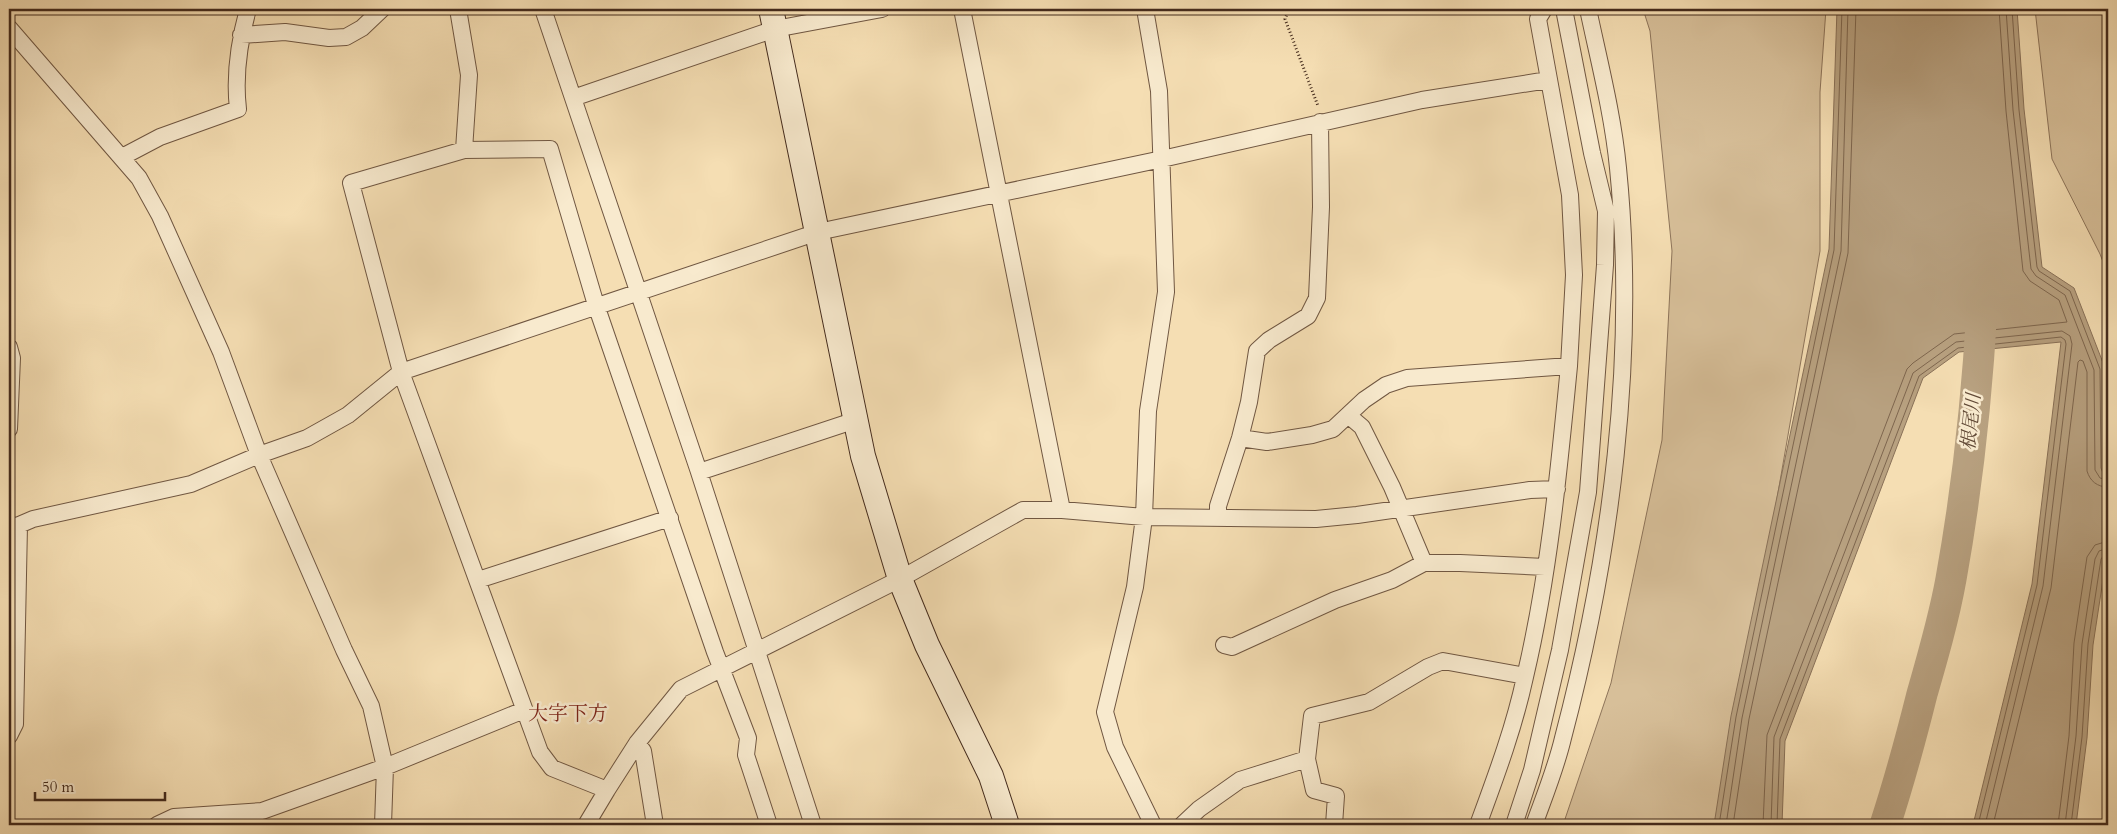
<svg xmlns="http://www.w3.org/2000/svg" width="2117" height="834" viewBox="0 0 2117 834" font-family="Cardo,'Noto Serif JP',serif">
<rect width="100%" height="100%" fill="#f5deb3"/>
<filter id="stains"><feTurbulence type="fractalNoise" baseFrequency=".004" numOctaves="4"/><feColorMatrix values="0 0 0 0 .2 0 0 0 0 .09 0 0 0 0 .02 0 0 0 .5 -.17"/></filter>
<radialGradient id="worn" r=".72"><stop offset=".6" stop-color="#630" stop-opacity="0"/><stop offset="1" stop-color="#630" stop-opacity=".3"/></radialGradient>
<path fill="#d7bf99" stroke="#8d745a" d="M1643,9H1826L1820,92V251L1742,700L1727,825H1563L1611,683L1662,440L1672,251L1650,31Z
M2035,9H2108V275L2100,254L2052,159Z"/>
<path fill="#b8a180" stroke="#897158" d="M1837,9H2017L2024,109L2042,267L2074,288L2105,368L2108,547L2093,645L2087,738L2076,825H1973L2032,584L2061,342L1959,352L1923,378L1785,741L1782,825H1714L1731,716L1829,249Z"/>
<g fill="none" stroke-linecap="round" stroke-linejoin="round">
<path stroke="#7e664e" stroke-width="1" d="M2006,9L2013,110L2031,269L2036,276L2065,295L2094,370L2095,470L2100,478L2108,480
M2012,9L2019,110L2037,267L2039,271L2070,291L2100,369L2101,468L2103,473L2108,474
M1719,825L1736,717L1834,250L1842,9
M1726,825L1742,718L1841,251L1848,9
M1733,825L1749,719L1848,253L1856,9
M1763,825L1767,735L1907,369L1913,363L1954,334L2067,322L2059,300L2030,281L2023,271L2006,111L1999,9
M1771,825L1774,737L1913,373L1956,342L2062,331L2070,336L2072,344L2043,586L1985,825
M1777,825L1780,739L1919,376L1958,348L2061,337L2065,340L2066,344L2037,585L1978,825
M1993,825L2051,588L2078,362L2080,360L2083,361L2087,372V471C2090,481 2097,487 2108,487
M2058,825L2069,736L2074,643L2087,557L2095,545L2108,541
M2065,825L2076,736L2082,644L2095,559L2099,551L2108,548
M2071,825L2082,737L2088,644L2101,559L2104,555L2108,554"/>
<path stroke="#b8a180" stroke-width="31" d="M1885,825C1899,782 1911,738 1922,694C1933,656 1944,618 1951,579C1967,490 1977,398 1982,307"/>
<g stroke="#705742" stroke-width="18">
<path id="street" d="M458,9L469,75L464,150
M543,9L573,98
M962,9L1062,510
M1145,9L1159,91L1166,292L1148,411L1144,517L1135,587L1105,712L1115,747L1153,825
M1544,9L1538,19L1570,195L1574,275L1569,366
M9,28L139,178L160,216L221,352L259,455L344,650L371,706L385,767L383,825
M241,35L285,32L329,38L346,37L362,28L382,9
M122,157L160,137L238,109C234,75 239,42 248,9
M9,347L12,358L9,429
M1349,416L1362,427L1392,487L1424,563
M856,420L699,472L573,98L775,29L882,9
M1240,438L1267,442L1312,435L1333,429L1364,400L1386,385L1407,378L1569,366C1559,470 1549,575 1525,677C1514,728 1496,776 1478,825
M699,472L813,825
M1218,518V506L1240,438L1249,402L1257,351L1269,340L1308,316L1317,298L1321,207L1320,122
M9,527L19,525L33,519L191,484L259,455L307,438L348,415L401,372L818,232L1162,159L1422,100L1548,80
M478,580L670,518
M1224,645L1232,647L1335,600L1392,580L1424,563H1460L1545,567
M9,736L15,724L19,525
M637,743L643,751L655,825
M1307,759L1314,790L1336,796L1334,825
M607,790L552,768L540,752L401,372L351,183L464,150L550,149L596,305L715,652L748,738L746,755L769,825
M157,825L174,817L262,811L385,767L524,710
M586,825L607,790L637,743L681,689L900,579L1023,510H1062L1144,517L1316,519L1357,515L1530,490L1557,489
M1182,825L1199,809L1240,780L1307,759L1312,716L1369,702L1428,667L1443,661L1525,676
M1514,825L1532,770L1560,650L1588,492L1605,265L1606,211L1592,153L1564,9
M1534,825C1544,797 1556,768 1563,738C1611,556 1637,357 1618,168C1613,115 1599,61 1588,9"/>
</g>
<g stroke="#432a1c" stroke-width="26">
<path id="secondary" d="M771,9L863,456L900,579L927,645L991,776L1007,825"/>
</g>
<path stroke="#432a1c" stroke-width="3" stroke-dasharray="1 2.5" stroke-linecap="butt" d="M1289,9L1285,19L1318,106"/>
<use href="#street" stroke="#f8eace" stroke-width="16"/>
<use href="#secondary" stroke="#f8eace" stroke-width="24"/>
</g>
<g text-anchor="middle" stroke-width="5" stroke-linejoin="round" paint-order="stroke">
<g font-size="19" font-style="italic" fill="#604835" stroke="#f8eace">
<text transform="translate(1970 422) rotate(-84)" y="7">根尾川</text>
</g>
<g font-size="20" fill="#7a1f14" stroke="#f8eace">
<text x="568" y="720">大字下方</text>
</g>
</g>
<rect width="2117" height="834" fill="none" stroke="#f5deb3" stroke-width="30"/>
<rect x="10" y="10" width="2097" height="814" fill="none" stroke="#432a1c" stroke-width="2.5"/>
<rect x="15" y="15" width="2087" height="804" fill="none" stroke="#432a1c"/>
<path d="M35 792v8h130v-8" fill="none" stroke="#432a1c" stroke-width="2.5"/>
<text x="42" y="792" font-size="15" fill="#432a1c" stroke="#f8eace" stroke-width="4" paint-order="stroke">50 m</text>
<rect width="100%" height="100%" filter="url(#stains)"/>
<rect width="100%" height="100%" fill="url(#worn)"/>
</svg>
